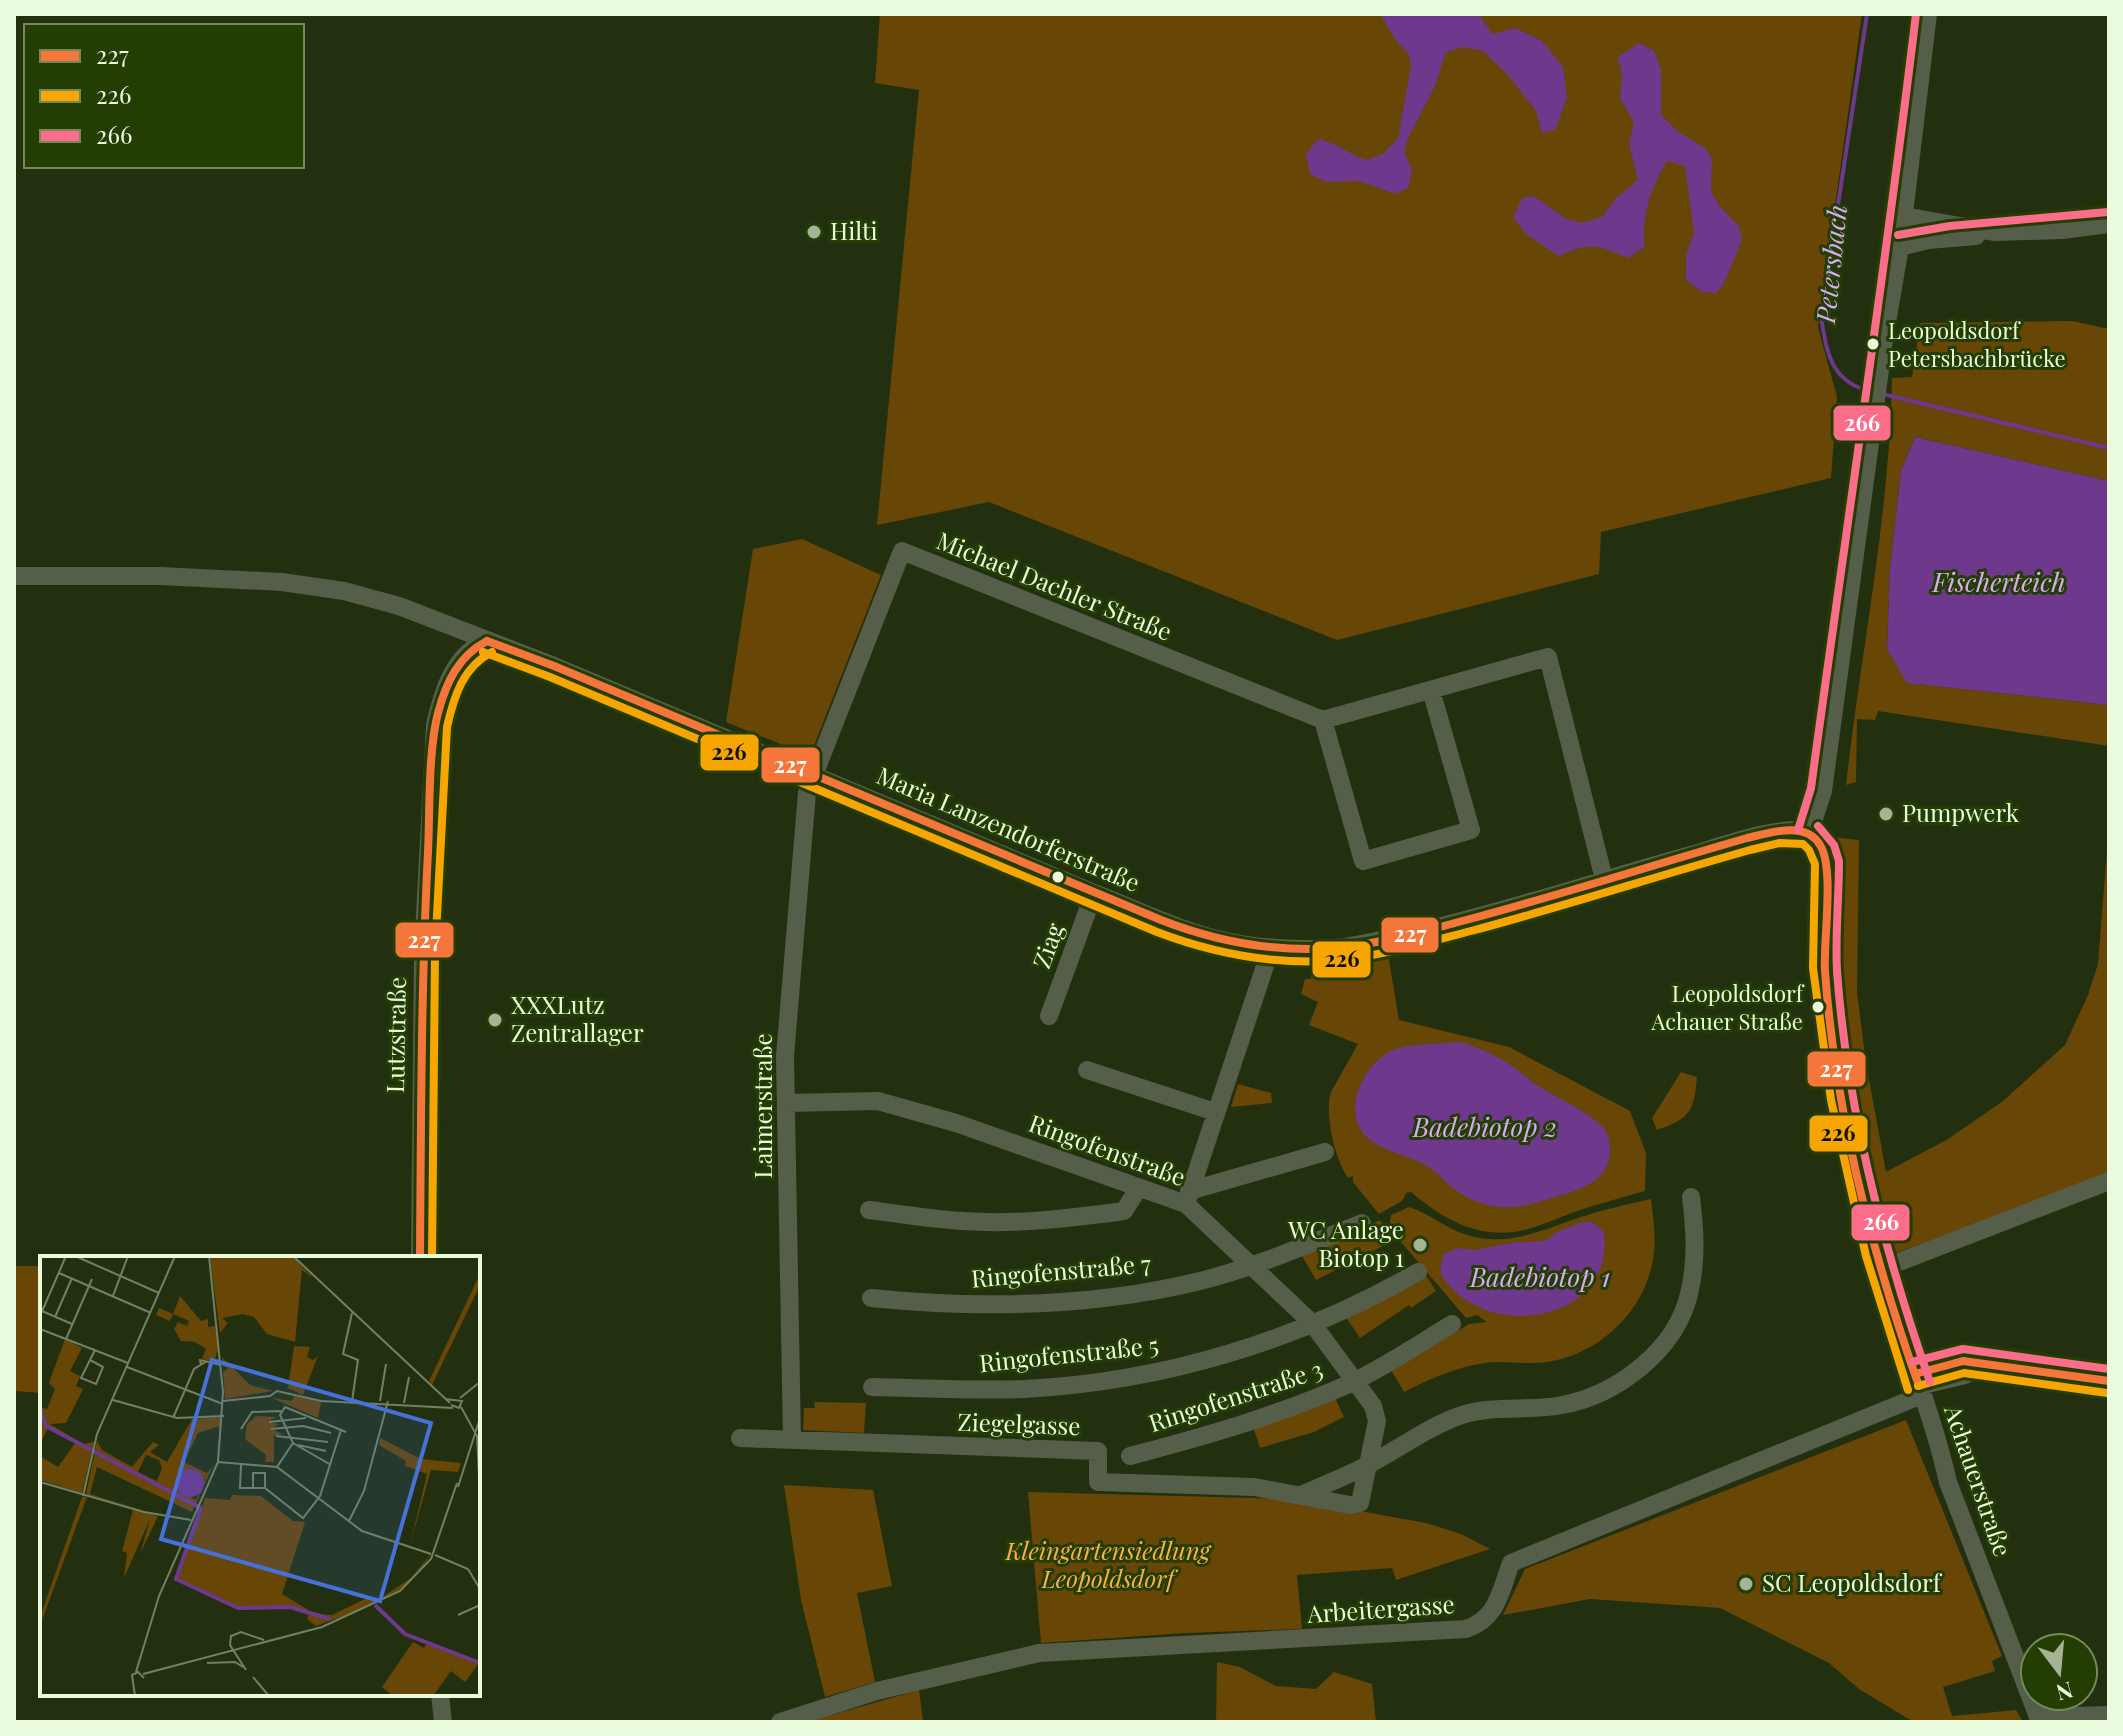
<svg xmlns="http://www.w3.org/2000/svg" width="2123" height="1736" viewBox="0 0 2123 1736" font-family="'Playfair Display',serif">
<rect width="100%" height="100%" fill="#223010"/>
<path fill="#674606" d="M880,14H1862L1818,327L1837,397L1831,478L1601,532L1599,574L1337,640L989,502L877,525L919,90L875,83Z
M2072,321L2109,329V481L1915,437L1901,471L1890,568L1887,648L1908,683L2109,705V746L1878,711L1875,720L1857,719L1856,782L1846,785C1861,650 1890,513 1892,378L1912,377L1920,323Z
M802,539L881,575L810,756L726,722L753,549Z
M2109,824V1175L1893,1254L1887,1250L1879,1220L1853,1095L1838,978L1835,924L1838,860L1831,837L1859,840L1857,992L1866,1063L1886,1172L1948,1139L2003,1101L2065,1045L2088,995L2098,964Z
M1388,954L1399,1020L1509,1047L1630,1111L1646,1153L1645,1191C1624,1197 1601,1203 1580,1210C1563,1216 1546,1224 1528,1229C1482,1242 1444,1220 1411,1192L1406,1193L1402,1201L1379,1214L1353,1182V1176L1348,1178C1335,1159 1324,1114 1331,1092L1358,1044L1309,1025L1318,1002L1301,994L1305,979H1311V969Z
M1681,1072L1697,1077C1694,1111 1691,1118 1657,1130L1652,1118Z
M1238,1084L1271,1093L1272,1103L1231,1107Z
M1651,1199C1653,1217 1656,1235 1654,1253C1648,1306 1604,1352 1552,1361C1533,1365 1515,1362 1497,1362C1465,1363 1432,1378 1404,1392L1391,1370L1469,1324L1487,1322L1477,1315L1466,1318L1389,1228L1391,1215L1409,1207C1430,1213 1447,1230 1470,1236C1512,1247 1546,1228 1584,1216C1606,1209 1629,1204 1651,1199Z
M1380,1220L1393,1241L1316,1280L1302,1256Z
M14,1266H42V1393L14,1391Z
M1425,1274L1436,1291L1411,1308L1409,1305L1360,1338L1345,1316Z
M1335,1398L1344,1417L1314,1432L1260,1448L1254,1429Z
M814,1402L866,1403L864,1433L803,1430L804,1408H815Z
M1906,1420L2002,1656L1992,1661L1995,1671L1943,1687L1952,1716L2016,1710L2023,1722L1912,1721L1859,1689L1829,1663L1720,1608L1590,1599L1503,1615L1525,1569Z
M784,1485L873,1490L892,1586L857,1593L875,1682L825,1697L801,1600Z
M1028,1492L1293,1499L1426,1523L1461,1534L1490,1549L1396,1580L1392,1568L1297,1575L1302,1629L1186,1633L1041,1643Z
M1217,1662L1240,1667L1276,1686L1316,1689L1334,1672L1372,1684L1376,1722H1216Z
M919,1690L923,1722H807Z"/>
<path fill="#6e388d" d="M1380,14H1479L1492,34L1515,28L1542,41L1563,67L1567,98L1555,130L1542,133L1536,111L1508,75L1483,51L1464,47L1446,52L1435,86L1408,138L1404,152L1412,171L1408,188L1395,194L1359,181L1326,182L1310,174L1306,154L1318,139C1339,144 1347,153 1366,160L1383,154L1398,138L1411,66L1408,53L1397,42Z
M1639,43L1654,51L1661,69V115L1677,131L1705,148L1712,159L1711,191L1720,207L1739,226L1742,240L1723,285L1716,293L1702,292L1686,280V255L1694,233L1685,166L1667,161C1650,189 1642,214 1644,247L1628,258C1597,245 1590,241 1559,256L1527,235L1513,217L1522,198L1534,196L1566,219L1583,223L1603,216L1615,199L1638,180L1629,143L1634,123L1620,98L1622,75L1618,57Z
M1915,437L2109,481V705L1907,683L1887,649L1890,568L1901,471Z
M1461,1042C1481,1049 1499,1056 1516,1069C1524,1075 1531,1082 1540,1087C1561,1100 1583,1109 1602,1126C1608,1132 1609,1139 1610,1148C1612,1184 1572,1192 1545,1200C1510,1212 1483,1210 1453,1188C1443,1180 1436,1171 1425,1165C1408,1155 1386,1152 1370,1140C1339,1116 1361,1068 1389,1052C1405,1043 1442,1044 1461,1042Z
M1583,1222H1592L1604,1232C1616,1325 1479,1344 1440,1272L1443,1255L1457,1248L1475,1250L1511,1243L1545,1241L1557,1232Z"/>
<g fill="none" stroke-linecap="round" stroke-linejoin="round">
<path stroke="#6e388d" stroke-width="4" d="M1867,14L1821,317C1827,354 1831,383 1873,392
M1882,394L2109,448"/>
<path stroke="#545e49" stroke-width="18" d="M1904,216L1994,232L2062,230L2109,224
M1900,247L1928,240L1976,236
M14,576H161L282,582L344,591L399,606L554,666L1094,893C1138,910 1184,933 1231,942C1258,948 1287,949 1315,949C1349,949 1384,939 1417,932C1509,911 1600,880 1691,855C1719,847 1776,826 1803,831C1818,834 1824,850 1827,863C1826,898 1823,933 1825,967C1831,1070 1854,1174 1882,1273C1903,1343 1932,1411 1948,1482L2040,1722
M1323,720L1363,861L1471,830L1431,690
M1809,834L1823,791L1884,340L1900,247L1928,14
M1049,1016L1094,893
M1087,1070L1215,1112
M1189,1191L1325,1152
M1186,1204L1271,948
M869,1210C900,1214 931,1219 962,1221C1017,1225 1071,1218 1124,1211L1138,1189
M420,1258L423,953L435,725C442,693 454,653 487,641
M1881,1269L2109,1181
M871,1298C980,1309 1094,1307 1200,1281C1256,1267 1309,1244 1362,1223
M1915,1374L1963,1361L2109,1381
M1919,1386L1965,1375L1981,1364
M872,1387C923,1388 974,1391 1024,1389C1162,1382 1298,1341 1418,1272
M740,1438L1098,1451V1482L1254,1487L1350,1505L1360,1503L1377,1421L1373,1406L1312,1323L1186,1204L956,1123L878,1101L787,1103
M792,1440L785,1056L807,793L902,551L1323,720L1548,657L1604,879
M1130,1456C1206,1436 1280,1415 1351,1383C1386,1366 1419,1344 1452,1324
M1301,1495C1323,1485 1347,1476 1368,1465C1399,1449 1426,1428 1459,1416C1493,1404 1529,1412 1562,1405C1617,1395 1676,1350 1689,1294C1697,1261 1695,1230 1691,1197
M440,1694L443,1722
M2038,1717L2109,1715
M780,1722L877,1691L1039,1653L1466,1629C1498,1618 1500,1592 1511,1563L1922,1395"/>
<g stroke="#243d03" stroke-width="14">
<path id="bus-1" d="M487,641L554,666L1161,920C1212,940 1262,950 1316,949C1366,948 1418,933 1466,920C1560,895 1653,865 1747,838C1769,833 1806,820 1820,845C1835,869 1823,940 1825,971C1835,1112 1872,1254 1919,1386
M420,1258C421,1123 421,987 428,852C430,811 428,751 438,713C446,683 458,656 487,641
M1915,1374L1963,1361L2109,1381"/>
</g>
<g stroke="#243d03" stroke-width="14">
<path id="bus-2" d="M483,652L550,677L1157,932C1212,953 1269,964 1329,961C1377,957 1425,943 1471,931C1565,906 1657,876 1750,850L1780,843L1803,844L1809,850L1815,864L1813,968L1831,1100L1866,1256L1908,1390
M432,1258L435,953L447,727C454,696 463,667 492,652
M1918,1386L1964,1373L2107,1393"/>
</g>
<g stroke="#243d03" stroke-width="14">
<path id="bus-3" d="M1898,235L1950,226L2108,212
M1818,826L1834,845L1839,861C1839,898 1835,935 1837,971C1847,1110 1884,1251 1930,1382
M1798,830L1811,788C1846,530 1885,273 1916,14
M1912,1362L1963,1349L2109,1369"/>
</g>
<use href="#bus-1" stroke="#f5763a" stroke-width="8"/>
<use href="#bus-2" stroke="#f7a600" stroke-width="8"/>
<use href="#bus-3" stroke="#fb6d88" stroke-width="8"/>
</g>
<g fill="#a4b495" stroke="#243d03" stroke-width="3">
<circle cx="814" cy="232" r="8"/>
<circle cx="1886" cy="814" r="8"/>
<circle cx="495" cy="1020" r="8"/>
<circle cx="1420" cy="1245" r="8"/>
<circle cx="1746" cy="1584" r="8"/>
</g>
<g fill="#eafbdd" stroke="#243d03" stroke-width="3">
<circle cx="1873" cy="344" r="7"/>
<circle cx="1058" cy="877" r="7"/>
<circle cx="1818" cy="1007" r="7"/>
</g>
<g text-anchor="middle" stroke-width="6" stroke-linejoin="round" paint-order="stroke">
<g font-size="22" fill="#eafbdd" stroke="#243d03" text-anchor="start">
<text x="1888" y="339">Leopoldsdorf<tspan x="1888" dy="28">Petersbachbrücke</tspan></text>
<text x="1803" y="1002" text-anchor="end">Leopoldsdorf<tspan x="1803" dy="28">Achauer Straße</tspan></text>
</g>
<g font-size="24" fill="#eafbdd" stroke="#243d03" text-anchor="start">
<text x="830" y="240">Hilti</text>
<text x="1902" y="822">Pumpwerk</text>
<text x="511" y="1014">XXXLutz<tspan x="511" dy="28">Zentrallager</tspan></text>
<text x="1404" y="1239" text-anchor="end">WC Anlage<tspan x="1404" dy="28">Biotop 1</tspan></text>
<text x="1762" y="1592">SC Leopoldsdorf</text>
</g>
<g font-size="24" fill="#eafbdd" stroke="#243d03">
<text transform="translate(1054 587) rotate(22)" y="8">Michael Dachler Straße</text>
<text transform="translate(1008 830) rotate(23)" y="8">Maria Lanzendorferstraße</text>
<text transform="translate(1049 946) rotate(-70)" y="8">Ziag</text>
<text transform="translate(397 1035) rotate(-89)" y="8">Lutzstraße</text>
<text transform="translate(764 1106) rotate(-90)" y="8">Laimerstraße</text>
<text transform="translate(1107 1151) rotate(20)" y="8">Ringofenstraße</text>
<text transform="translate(1061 1272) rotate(-5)" y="8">Ringofenstraße 7</text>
<text transform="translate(1069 1355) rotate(-6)" y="8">Ringofenstraße 5</text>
<text transform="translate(1236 1397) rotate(-18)" y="8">Ringofenstraße 3</text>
<text transform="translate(1019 1425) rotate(2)" y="8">Ziegelgasse</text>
<text transform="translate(1977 1481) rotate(71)" y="8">Achauerstraße</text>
<text transform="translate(1381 1610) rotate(-4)" y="8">Arbeitergasse</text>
</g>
<g font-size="24" font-style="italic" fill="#feb044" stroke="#243d03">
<text x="1108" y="1560">Kleingartensiedlung<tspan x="1108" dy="28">Leopoldsdorf</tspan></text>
</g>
<g font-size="26" font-style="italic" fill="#d8abf5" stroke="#243d03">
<text transform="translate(1832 264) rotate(-84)" y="9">Petersbach</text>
<text x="1999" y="592">Fischerteich</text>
<text x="1485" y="1137">Badebiotop 2</text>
<text x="1540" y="1287">Badebiotop 1</text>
</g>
</g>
<g transform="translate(40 1256)">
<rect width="440" height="440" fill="#223010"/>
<path d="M170,0H252L273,22L262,14L255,86L227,78L214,61L203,58L182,62L188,67L180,77ZM439,20L440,29L392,129L389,125ZM140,40L161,65L168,63V71L175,70L178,93L174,106L162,103L166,93L155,86L141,85L134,73L138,66L147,70L149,65L133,58L130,65L116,59L119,52L133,58ZM25,83L42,92L30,115L40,120L36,130L43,133L26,167L10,168L43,188L54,186L42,237L0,224V200L18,211L36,186L8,172L0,189V151L7,153L15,133L9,127ZM254,90L270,91L267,101L273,104L278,100L263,139L248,132ZM182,101L210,129L233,135L185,143L183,116L189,112L183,110ZM254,140L281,146L278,162L232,142L252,145ZM182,161L176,205L180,170L158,177L144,206L167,217L173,210L152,256L57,211L50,238L103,254L46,238L57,185L62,194L92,211L113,186L119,189L110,196L127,206L152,163ZM106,199L119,204L122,212L117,225L98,216ZM137,220L165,223L156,244L135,233ZM236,161L228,166L239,168L231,173L243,178L234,180V206H225L226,199L205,183L207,168L216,160ZM340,182L381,203L421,207L418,216L391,214L370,289L387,218L365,210L366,205L339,189ZM192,239L221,240L253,265L265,266L242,338L275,358L292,359L327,342L338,344L371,322L391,298L382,312L372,323L359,334L317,355L276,370L267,363L269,358L253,351L198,352L137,324L165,242L190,244ZM42,241H47L0,370V361ZM93,254L118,260L100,298L110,263L84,322L87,297L82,295ZM373,386L384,392L386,388L439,407L425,426L411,415L393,440H353L342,431Z" fill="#674606" fill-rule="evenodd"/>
<path d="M136 227a14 14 0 1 1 28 0a14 14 0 1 1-28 0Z" fill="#6e388d"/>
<path fill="none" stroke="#6e388d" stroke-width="4" d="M0,154L6,170L161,252L136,323L198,352L250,351L290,363M335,349L365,378L440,407"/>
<path fill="none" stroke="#728162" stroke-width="2" d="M35,0L119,37M253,0L410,147M19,17L111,57M73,40L88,0M2,55L32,68M0,60L26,0M15,61L32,22M0,73L88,107M26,83L52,23M50,104L63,111L56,128L41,122L55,94M161,109L160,104L181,109M87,111L183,148M420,142L440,126M405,143L422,145L419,152L411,149M73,144L137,162L184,160M183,145L230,140L237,135L281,145L413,152M312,145L318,104L303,98L312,57M340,145L346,108M364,147L369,121M421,151L437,180L439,220M133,162L154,113L167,105M229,166L266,162M201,173L212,156L241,155M231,173L263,170L291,177M236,180L288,186M258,189L286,195M178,206L237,211L322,275L391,298M201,208L200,232H225L263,262L280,240L301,174M291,209L253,187L240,159L245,151L306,176M237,211L253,187M0,226L104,256L151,264M418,231L440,162M213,232V217H225V232M43,240L57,178L135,0M309,265L324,235L348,145M395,299L428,313L440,333M418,359L440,349M167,407L195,406L203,411M206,414L190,389L191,380L201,376L224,384M96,416L119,340L178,206L183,136L169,0M103,418L282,371L360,335L391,303L417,227M213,421L229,440M95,440L92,419L98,416L104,422"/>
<path fill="#4671d9" fill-opacity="0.15" stroke="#4671d9" stroke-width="4" d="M172,104L391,167L340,345L121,283Z"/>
<rect width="440" height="440" fill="none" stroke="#eafbdd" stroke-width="4"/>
</g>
<g stroke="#243d03" stroke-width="3">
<rect x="1832" y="404" width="60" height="38" rx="8" fill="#fb6d88"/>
<rect x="699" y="733" width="61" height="39" rx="8" fill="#f7a600"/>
<rect x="760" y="746" width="61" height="38" rx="8" fill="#f5763a"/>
<rect x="1380" y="916" width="60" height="38" rx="8" fill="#f5763a"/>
<rect x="394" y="921" width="61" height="38" rx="8" fill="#f5763a"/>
<rect x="1311" y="940" width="61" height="39" rx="8" fill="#f7a600"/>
<rect x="1806" y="1050" width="61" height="38" rx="8" fill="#f5763a"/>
<rect x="1808" y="1114" width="61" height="39" rx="8" fill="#f7a600"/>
<rect x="1850" y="1203" width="61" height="39" rx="8" fill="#fb6d88"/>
</g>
<g font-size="22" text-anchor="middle" font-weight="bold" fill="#fff">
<text x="1862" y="431">266</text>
<text x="790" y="773">227</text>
<text x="1410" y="942">227</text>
<text x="424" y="948">227</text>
<text x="1836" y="1077">227</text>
<text x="1881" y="1230">266</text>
</g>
<g font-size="22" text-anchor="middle" font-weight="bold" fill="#111">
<text x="729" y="760">226</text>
<text x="1342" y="967">226</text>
<text x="1838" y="1141">226</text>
</g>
<rect width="2123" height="1736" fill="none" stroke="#eafbdd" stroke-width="32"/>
<rect x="24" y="24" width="280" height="144" fill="#243d03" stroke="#73895a" stroke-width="2"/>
<rect x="40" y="50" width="40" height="12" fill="#f5763a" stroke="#73895a" stroke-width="2"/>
<text x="96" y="64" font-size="24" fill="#eafbdd">227</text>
<rect x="40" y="90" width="40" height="12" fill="#f7a600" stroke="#73895a" stroke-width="2"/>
<text x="96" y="104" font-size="24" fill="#eafbdd">226</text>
<rect x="40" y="130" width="40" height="12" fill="#fb6d88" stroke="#73895a" stroke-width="2"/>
<text x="96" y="144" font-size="24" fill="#eafbdd">266</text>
<g transform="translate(2059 1672) rotate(164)"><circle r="38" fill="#243d03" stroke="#73895a" stroke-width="2"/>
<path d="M0-6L14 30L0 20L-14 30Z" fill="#a4b495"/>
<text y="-12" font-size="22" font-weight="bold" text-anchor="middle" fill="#eafbdd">N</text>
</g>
</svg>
